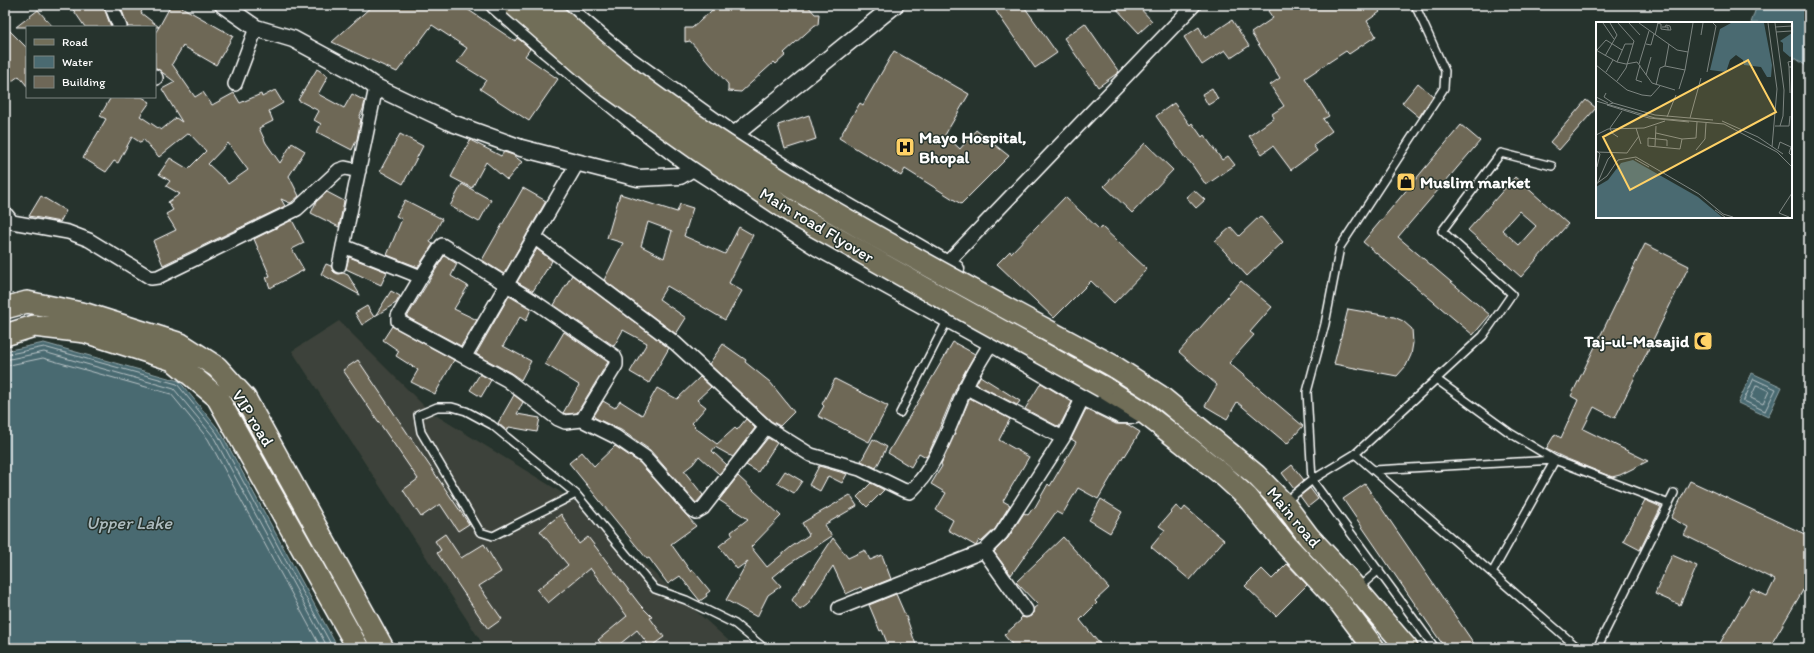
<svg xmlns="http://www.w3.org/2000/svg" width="1814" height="653" viewBox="0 0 1814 653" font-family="Itim,sans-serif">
<rect width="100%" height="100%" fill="#26332d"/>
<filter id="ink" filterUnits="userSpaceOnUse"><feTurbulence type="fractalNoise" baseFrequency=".025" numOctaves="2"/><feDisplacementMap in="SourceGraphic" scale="8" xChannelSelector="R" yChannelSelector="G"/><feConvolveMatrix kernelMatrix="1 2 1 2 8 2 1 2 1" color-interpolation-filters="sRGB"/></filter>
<g filter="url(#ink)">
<path fill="#3c433a" d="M339,321L429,411L572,499L729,641L770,648H526L484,646L292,351Z"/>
<path fill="#4a6a71" stroke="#92a6aa" d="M1757,5H1809V68L1791,55V23H1751Z
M44,343L179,381L220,431L338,648H5V351Z
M1752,373L1782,387L1768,417L1738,403Z"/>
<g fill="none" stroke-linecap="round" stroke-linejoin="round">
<path stroke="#b7c3c6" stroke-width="1" d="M5,355L44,347L177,384L217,433L333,648
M5,360L44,352L174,389L213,436L328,648
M5,366L43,358L171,394L208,439L321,648
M1754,379L1776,389L1765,411L1744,401Z
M1757,385L1769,391L1763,404L1751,398Z"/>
</g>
<path fill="#6e6757" stroke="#fff" fill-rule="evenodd" d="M70,5H103L111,27H85Z
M120,5H144L141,13L159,27L171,5H178L233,36L216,65L183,46L172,64L195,97L203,92L212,105L234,93L240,103L261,94L262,97L275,90L283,103L269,111L273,121L259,128L266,143L280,163L292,143L305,151L289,176L299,196L292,202L290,203L281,199L285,206L163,265L153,241L176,230L166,214L173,210L168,202L180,194L166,186L170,181L159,174L170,158L188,169L206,151L189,133L159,157L143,139L141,143L132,137L118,163L114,161L106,172L83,158L106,119L100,116L111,97H142L150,102L140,116L161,130L176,118L182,122L162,89L175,82L155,67V33L159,27H128ZM228,143L248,170L228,184L224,178H223L208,164Z
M373,5H461L515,41L517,38L524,43L530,49L525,56L558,79L529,121L480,89L486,80L457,62L467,48L432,25L397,72L332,42Z
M718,5H807L815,14H819L818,25H815L784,53L786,55L776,64L774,62L741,92L728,91V84L690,41L685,42V28H692Z
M1005,5H1023L1057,53L1035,68L996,11Z
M1113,5H1137L1152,21L1139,33Z
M1276,5H1375L1380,12L1367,21L1376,36L1349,54L1346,51L1305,78L1329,116L1323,119L1332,131L1313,145L1317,151L1291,170L1273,146L1262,154L1249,136L1274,118L1272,114L1284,106L1270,85L1280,78L1251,33L1273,18L1268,11Z
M38,10L53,27H16Z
M1232,20L1249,46L1231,58L1225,50L1202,65L1184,37L1199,27L1205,38Z
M1085,23L1119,72L1098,87L1064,38Z
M5,26L27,48V86L19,76L5,86Z
M894,51L969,94L945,135L960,149L976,130L1009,156L961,204L905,169L901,176L839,138L860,103L863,105Z
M317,69L328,76L318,94L344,108L352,94L365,101L363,109L359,118L361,119L357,139L352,150L317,132L321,124L314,120L319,111L298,100Z
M1418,83L1433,96L1419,117L1402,103Z
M1212,88L1218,99L1208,105L1202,94Z
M1586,100L1596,108L1559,150L1550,142Z
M1174,103L1190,125L1192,123L1202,137L1204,135L1222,160L1228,156L1235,165L1206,185L1190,162L1185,158L1156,116Z
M809,115L816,139L785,149L778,125Z
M1461,125L1480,141L1398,237L1490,315L1473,335L1363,242Z
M400,134L423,146L403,184L380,171Z
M470,140L501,156L504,152L513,155L522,162L507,180L486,162L472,188L451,177Z
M1145,143L1173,170L1132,213L1104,186Z
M1515,177L1568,224L1521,277L1468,230ZM1519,211L1536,226L1519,245L1502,230Z
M462,184L491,200L479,222L450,206Z
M523,188L546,201L504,274L482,260Z
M1194,190L1205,200L1196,208L1186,197Z
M327,192L344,201L339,227L311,213L316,202Z
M620,194L677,212L680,204L693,208L684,236L725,254L739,227L753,235L729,283L742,291L725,320L667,286L659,299L686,318L676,334L604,280L623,243L607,238ZM648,222L672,231L664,258L641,246Z
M41,196L66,211L60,222L29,216Z
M1065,197L1099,229L1102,227L1147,269L1114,303L1091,281L1054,318L997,264L1010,251L1011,253Z
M405,200L442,219L430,242L433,244L418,267L387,255L402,219L396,216Z
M1260,216L1283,242L1247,276L1215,241L1231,227L1239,236Z
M292,220L304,243L292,249L304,270L270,288L266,277L270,276L254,239Z
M1645,244L1689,266L1615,418L1594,407L1583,429L1648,461L1620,475L1612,477L1565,458L1546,449L1555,434L1561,438L1578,400L1571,396Z
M537,249L552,261L533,291L517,282Z
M444,256L457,264L451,276L468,286L454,309L477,320L461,346L407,317Z
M349,257L387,272L381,285L346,269Z
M326,264L331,266L334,272L338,274L343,273L348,275L360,295L321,274Z
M572,275L669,348L649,383L630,372L647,343L623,330L614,346L554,305Z
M1241,281L1272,307L1250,332L1254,335L1229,363L1303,426L1287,444L1237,402L1227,419L1205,406L1217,385L1179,352Z
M391,291L400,296L396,303L375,316Z
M509,296L531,309L526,321L520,317L503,346L531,361L521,380L511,373L476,354Z
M367,306L374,317L362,325L355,313Z
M1348,309L1394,317L1403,321L1412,329L1413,343L1411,355L1406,366L1397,376L1334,364Z
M392,326L454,360L435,394L411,382L418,370L396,356L399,351L383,340Z
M564,332L608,362L577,413L566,414L563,413L579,385L545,364Z
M953,342L975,354L958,384L929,453L926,457L919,453L911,467L888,453Z
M723,344L746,360L745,362L770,382L794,412L780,426L771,421L709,364Z
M358,360L469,524L458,531L440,504L421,517L403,490L418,479L343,370Z
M480,374L491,380L481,397L470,390Z
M980,376L1020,401L1017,405L976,384Z
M700,377L711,387L697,400L706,407L692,423L695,426L694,427L717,444L735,428L737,430L746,419L755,428L733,457L715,447L712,451L727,465L719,474L699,456L693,464L684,471L703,495L696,503L650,450L621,430L593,417L603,401L615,408L620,401L642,415L657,388L677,399Z
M835,379L888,406L869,442L818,416L824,406L822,404Z
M1041,383L1072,402L1059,427L1025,409Z
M514,395L523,402L517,414L540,418L537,432L509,427L507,431L498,423Z
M970,398L1010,419L999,440L1029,457L1003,501L1010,505L995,529L981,542L979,540L976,546L948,530L953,520L936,510L946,493L931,484L942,466L941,464Z
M1086,409L1116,424H1127L1140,432L1125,456L1124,455L1098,499L1078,488L1062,515L1056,512L1011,575L994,552L1008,538L1024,513L1028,515L1033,508L1034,509L1048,484L1050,486L1076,442L1071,439Z
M768,438L777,443L758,472L746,465Z
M873,439L887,447L876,468L861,461Z
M615,446L640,463L696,526L671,544L691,572L693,570L710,591L706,594L707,596L700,601L680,576L668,584L649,558L647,559L569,463L582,452L594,466Z
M1292,465L1304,480L1294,489L1282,473Z
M819,466L847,474L842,483L828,476L820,491L809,485Z
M785,471L802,481L794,493L777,483Z
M738,476L781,516L751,547L767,567L791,547L809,535L802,523L850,495L857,506L824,525L832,536L789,564L773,577L781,586L768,595L757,617L726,600L748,561L737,569L719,546L733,535L731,532L748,519L719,500Z
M1690,481L1809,536V576L1802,592L1769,648H1717L1752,589L1767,596L1775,580L1684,535L1688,527L1671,518Z
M871,483L884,490L867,507L857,497Z
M1365,484L1477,648H1445L1343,499Z
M1310,488L1318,499L1308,507L1300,496Z
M1101,499L1122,512L1110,533L1089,520Z
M1645,500L1661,507L1640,550L1623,541Z
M1176,506L1182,511L1185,507L1224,540L1190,580L1151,547L1165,530L1159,526Z
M561,514L579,544L588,537L640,605L652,617L650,618L664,637L650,647L637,630L615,648H605L598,640L627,616L590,568L548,603L537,590L568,565L540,531Z
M445,534L461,558L484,544L501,572L479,586L502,619L488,629L437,553L441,550L435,541Z
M1063,537L1109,588L1095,601L1097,603L1080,620L1103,648H1015L1004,635L1021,620L1020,619L1022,617L1026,618L1031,616L1033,613L1034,608L1038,605L1016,582Z
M833,538L848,558L865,550L870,560L882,555L891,579L863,590L861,587L846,594L833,566L807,605L800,610L792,600Z
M1672,555L1697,566L1680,605L1655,594Z
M1287,564L1307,585L1276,616L1245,586L1262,569L1272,579Z
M896,594L907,619L917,648H889L882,630L880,631L869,605Z"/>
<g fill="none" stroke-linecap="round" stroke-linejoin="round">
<g stroke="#fff" stroke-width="10">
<path id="service" d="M1415,5L1445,71L1444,88L1340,247L1325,324L1307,392L1312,480L1435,648
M1436,379L1510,433L1555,460L1669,504
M900,413L948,319
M1355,454L1578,648
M1374,470L1555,460L1492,573
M576,494L493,536L480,532L421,432L418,415L437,407H452L466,411L492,425L576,494L655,589L686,600L735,624L764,648
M1285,502L1312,480L1355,454L1483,336L1512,294L1442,231L1501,153L1552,166
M1358,588L1379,570
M1597,648L1674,493"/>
</g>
<g stroke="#fff" stroke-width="16">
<path id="minor" d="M111,5L120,27
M155,76L156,78
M235,84L256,28
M5,213L12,222L68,232L89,240L151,278L158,277L297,209L339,170L345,168L359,171
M534,237L675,343L766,427L811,455L860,469L903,490L910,492C937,467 951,422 965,389C972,373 982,358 991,343
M343,246L421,277
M946,264L1194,5
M339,266L376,87
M465,356L578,162
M965,387L1063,438
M582,420L616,365V360L614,356L538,304L442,245L421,277L398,316V321L507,380L558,419L565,422L582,420L616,437L645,457L692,510L696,512L703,508L766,427
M984,551L1026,610
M839,608L984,551L1001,534L1063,438L1083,397"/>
</g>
<g stroke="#fff" stroke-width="19">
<path id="tertiary" d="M223,5L256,28L293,39L356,73L376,87L452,123L521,148L638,178L680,176L693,168L895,5
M494,5L547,51L637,125L693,168L818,248L991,343L1083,397L1120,415H1135L1143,412
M563,5L621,54L734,135L832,197L956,269"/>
</g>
<g stroke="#fff" stroke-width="24">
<path id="primary" d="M5,308L27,302L86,314L181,344L217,367L245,398L383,648
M5,335L34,326L85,332L173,360L217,397L358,648
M1115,367L1160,396L1256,475L1285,505L1309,537L1348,579L1407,648
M1103,387L1143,412L1183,443L1224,476L1247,497L1287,546L1340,603L1374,648"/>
</g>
<use href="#service" stroke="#26332d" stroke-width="7"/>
<use href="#minor" stroke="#26332d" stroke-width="13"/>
<use href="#tertiary" stroke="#26332d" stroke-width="16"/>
<use href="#primary" stroke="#716e59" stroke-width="21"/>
<g stroke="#fff" stroke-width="24" stroke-linecap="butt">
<path id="primary-bridge" d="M514,5L605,84L698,150L797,216L944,299L1103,387
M544,5C569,26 593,50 619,70C772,187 946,275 1115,367"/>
</g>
<use href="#primary-bridge" stroke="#716e59" stroke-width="21"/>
</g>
</g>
<defs>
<g id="hospital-square" transform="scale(1)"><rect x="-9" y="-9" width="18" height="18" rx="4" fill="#ffd166" stroke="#26332d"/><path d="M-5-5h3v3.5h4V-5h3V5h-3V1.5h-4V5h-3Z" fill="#111"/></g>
<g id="shop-square" transform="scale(1)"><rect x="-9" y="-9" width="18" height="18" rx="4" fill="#ffd166" stroke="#26332d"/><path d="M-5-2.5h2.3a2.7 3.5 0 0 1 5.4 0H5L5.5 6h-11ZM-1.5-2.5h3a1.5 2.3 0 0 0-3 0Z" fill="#111"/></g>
<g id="mosque-square" transform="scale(1)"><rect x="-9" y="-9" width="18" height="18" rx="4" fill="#ffd166" stroke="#26332d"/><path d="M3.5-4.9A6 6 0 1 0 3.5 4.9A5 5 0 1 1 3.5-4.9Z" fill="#111"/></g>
</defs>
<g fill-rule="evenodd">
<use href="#hospital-square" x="905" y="147"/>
<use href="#shop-square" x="1406" y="182"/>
<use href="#mosque-square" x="1703" y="341"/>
</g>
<g text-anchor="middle" stroke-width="3" stroke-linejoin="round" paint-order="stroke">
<g font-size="17" font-weight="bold" fill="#fff" stroke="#26332d" text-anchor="start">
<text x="919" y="143">Mayo Hospital,<tspan x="919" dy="20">Bhopal</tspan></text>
<text x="1420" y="188">Muslim market</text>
<text x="1689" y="347" text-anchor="end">Taj-ul-Masajid</text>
</g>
<g font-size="17" fill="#fff" stroke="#26332d">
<text transform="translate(817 225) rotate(31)" y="6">Main road Flyover</text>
<text transform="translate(253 418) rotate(58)" y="6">VIP road</text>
<text transform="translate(1294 517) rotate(50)" y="6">Main road</text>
</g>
<g font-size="18" font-style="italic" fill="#aebcbf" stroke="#26332d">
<text x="129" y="529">Upper Lake</text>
</g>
</g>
<g transform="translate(1596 22)">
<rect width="196" height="196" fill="#26332d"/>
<path d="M135,1H168L176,43L175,55H171L165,45L148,43L147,38L140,33L134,38L130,50L114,48L124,7ZM196,11V34L194,35L187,29V21L184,19ZM37,138L102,175L126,195H0V165L12,158L25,141Z" fill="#4a6a71"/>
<path fill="none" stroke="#7d8581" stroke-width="1" d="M7,1L18,17M33,1L44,13M43,1L81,28L92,30M61,1L65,2V7L72,8V5H66M172,1L181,67L176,125M179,1L188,68L187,94L184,104M69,5L70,3L74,4L75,8H72M179,5L196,4M180,10L195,9M59,13L62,1M105,13L107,1M50,22L55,23L58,12M0,25L1,28L10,18L26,28M0,28L21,40L30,42L41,40L56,61L79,68M9,34L21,13L14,1M196,39L192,40L193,45H196M21,40L29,22H37M43,42L53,9M0,43L31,68L46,73L55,74L64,64M44,43L40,58L46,60M69,44L73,22M193,45L194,71M10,50L17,38M111,50L120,4L117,1M50,53L55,35M21,59L30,46L38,19L22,1M60,63L64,46L69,44L89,48M83,67L89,48L97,1M10,71L8,75L17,81M0,75L12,81M0,79L59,96L128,102L181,130L196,145M71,95L80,73M94,96L105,56M126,99L162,115L187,132M93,100L53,96L11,83L17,81L59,93L117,98M179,104H193L194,94M40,106L45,122M60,111L86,117L100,116L101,100M0,113L12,107L48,106L69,99M22,115L16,111L14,106L26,89M59,124L60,104M71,124V118L52,116V124L84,127L86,117M182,127L184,120L195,125L193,131L196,134M0,128L4,132L1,145M100,128L109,117L110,101M0,130L31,131L43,114M39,137L53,145M2,160L12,137L17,132M0,162L11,154L22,138L40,135L103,172L127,192L137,195M119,188L129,195M193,195L183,191L196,171"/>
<path fill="#ffd166" fill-opacity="0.15" stroke="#ffd166" stroke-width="2" d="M152,38L180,90L34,168L7,115Z"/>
<rect width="196" height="196" fill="none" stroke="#fff" stroke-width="2"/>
</g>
<rect width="1814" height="653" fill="none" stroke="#26332d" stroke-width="20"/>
<rect x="10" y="10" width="1794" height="633" fill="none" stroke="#fff" stroke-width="1.5" filter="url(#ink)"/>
<rect x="26" y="26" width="130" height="72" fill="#26332d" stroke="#7d8581"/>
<rect x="34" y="39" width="20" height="6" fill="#716e59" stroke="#7d8581"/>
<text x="62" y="46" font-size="12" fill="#ffffff">Road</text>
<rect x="34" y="56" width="20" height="12" fill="#4a6a71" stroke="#7d8581"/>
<text x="62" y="66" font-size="12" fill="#ffffff">Water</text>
<rect x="34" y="76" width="20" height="12" fill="#6e6757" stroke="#7d8581"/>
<text x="62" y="86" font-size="12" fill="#ffffff">Building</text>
</svg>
